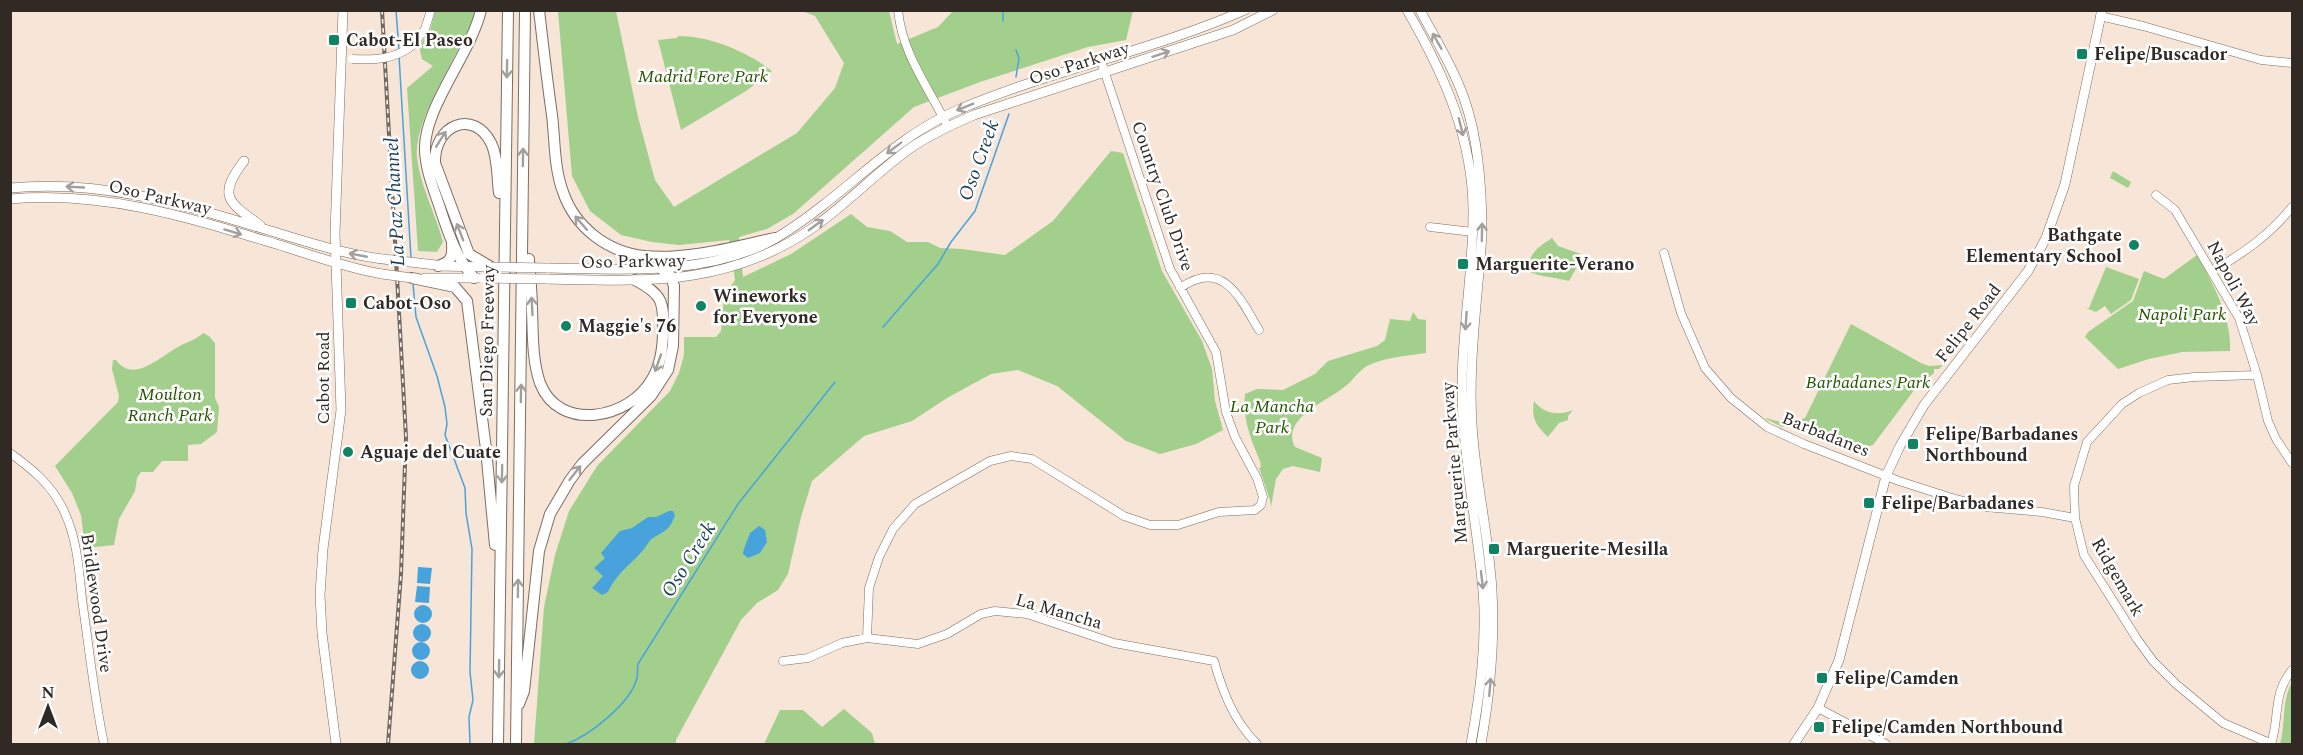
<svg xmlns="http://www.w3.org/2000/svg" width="2303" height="755" viewBox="0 0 2303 755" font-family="Spectral,serif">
<rect width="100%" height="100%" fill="#f7e5d7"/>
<path fill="#a2d08c" d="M435,11H476C462,52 413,117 417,158C420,185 436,215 443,242L437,252L418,251L407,88L433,66L422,59L419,46L430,31Z
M558,11H616L638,117L655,180L674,207L797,133L835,88L844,63L815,16L802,11H889L897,44L938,27L953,11H1133L1126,40L1088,47L980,82L914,107L793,214L767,229L739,237L743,277L791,254L851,214L867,227L890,231L907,242H928L940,248L962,249L1005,255L1053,221L1111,151L1123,153L1162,271L1202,341L1212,369L1215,401L1223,430L1196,444L1160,454L1126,441L1057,386L1018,370L991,374L947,398L912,421L864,436L812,481L801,517L788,574L778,590L757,603L741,620L676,740V744H534L544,607L555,555L569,511L597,466L670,391L679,373L684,355V337H716L721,331L724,297L735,280L729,240L679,245L652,242L621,235L590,211L572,176Z
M678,36C710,36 746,51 772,71L746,91L681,130L658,40L677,38Z
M2113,171L2131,182L2128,188L2110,178Z
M1552,238L1558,246L1581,254L1582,258L1569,281C1559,278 1535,276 1528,271C1528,254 1538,247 1552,238Z
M2197,255C2213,283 2232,319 2230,351L2182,352L2149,359L2118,369L2085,337L2088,332L2133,301L2144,271L2164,279Z
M2106,267L2139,279L2131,300L2111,314L2105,306L2096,312L2086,308H2089Z
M1413,312L1418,319L1426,320V353C1407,356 1385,357 1367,366C1357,372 1352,382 1343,388C1327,401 1280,419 1295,447L1322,458L1320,472L1293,466L1283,469L1276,479L1271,507L1270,500L1259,468L1261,467L1260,461C1251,440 1242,418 1245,394L1257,389L1283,390L1315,374L1328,361L1377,346L1385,340L1390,319L1410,321Z
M1851,324L1921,363L1929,366L1943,365L1939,369H1934V373L1915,389L1873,445L1869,446L1788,426L1782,427L1766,419L1767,418C1781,423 1791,424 1805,418Z
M203,333L209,336L215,343V398L219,407L217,432L201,444L188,445V461H162L153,472H141L137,478L135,491L119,519L114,545L85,548L81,515L72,493L55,466L118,402L119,396L112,369L113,360H116C134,384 159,357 178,347C186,342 196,340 203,333Z
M1534,401C1544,414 1558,416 1573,410L1568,416V420L1559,423L1548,437C1536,426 1531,418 1534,401Z
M2292,682V744H2280C2286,723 2281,702 2292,682Z
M844,709L872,733L875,744H764L780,710H803L822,727Z"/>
<path fill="#48a3dd" d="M669,511H673L675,515C670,530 665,531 653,538C649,540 647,546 644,549C630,566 619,570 608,592L602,595L592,588L603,576L594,568L605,558L601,553L620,531L632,528L648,517H656Z
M759,526L765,530L767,542L760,553L748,558L743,554C743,549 748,539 750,533Z
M418,567L432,568L430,584L417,583Z
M417,586L430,587L429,603L415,602Z
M414 614a9 9 0 1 1 18 0a9 9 0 1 1-18 0Z
M413 633a9 9 0 1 1 18 0a9 9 0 1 1-18 0Z
M412 651a9 9 0 1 1 18 0a9 9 0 1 1-18 0Z
M411 670a9 9 0 1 1 18 0a9 9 0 1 1-18 0Z"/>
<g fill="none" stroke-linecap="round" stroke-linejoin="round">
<path stroke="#48a3dd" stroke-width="1.5" d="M396,10L399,51
M1003,21V10
M399,56L411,258
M1016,77L1019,58L1016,50
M413,284L416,317L437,376L445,407L447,424L445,435L465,488L466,513L472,549L470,672L473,700L469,717L470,744
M883,327L938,264L951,242L975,211L1009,114
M566,744C589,736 631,703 637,678C638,674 637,668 638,664L738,504L835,382"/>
<g stroke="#7d6e61" stroke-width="9">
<path id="minor" d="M898,10C902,54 929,88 948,127
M2100,16L2143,26L2261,60L2292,63
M413,45L425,29L431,10
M2156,195L2175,210L2239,318L2257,375L2268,421L2276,439L2292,463
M1430,227L1473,232
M1664,253L1681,313L1705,368L1731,398L1767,427L1804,444L1899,481L1949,497L1985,507L2042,512L2075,518
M2213,271C2243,253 2270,235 2292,207
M1180,288C1223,258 1240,298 1259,330
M2257,375L2194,377L2168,380L2139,393L2122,404L2087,442L2074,486L2075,518L2084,555L2137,639L2153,661L2176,684L2223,723L2272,744
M10,453C32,469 51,484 63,509C77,537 79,569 82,599C89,648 94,696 104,744
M867,638L869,588L879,557L893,529L915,504L990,461L1011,456L1032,459L1124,516L1150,525H1178L1219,512L1255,510L1261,505L1263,497L1257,478L1235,437L1226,412L1216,352L1170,269L1101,61
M783,661L808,658L842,643L867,638L918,644L947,634L981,614L995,611L1027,614L1114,643L1214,661C1223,693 1234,721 1257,744
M1818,708L1886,744
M2271,744C2280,717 2272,695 2292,670"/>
</g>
<g stroke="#7d6e61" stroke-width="10">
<path id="major" d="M1407,10C1444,74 1474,140 1473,215C1473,283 1458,351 1463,419C1467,477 1478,534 1483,591C1487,643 1480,694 1471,744
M1420,10C1436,40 1454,69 1465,101C1479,142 1482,190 1482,234C1478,296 1468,361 1472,424C1475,480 1489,535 1492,591C1495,643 1490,693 1481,744
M244,161C217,196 228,202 260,225
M10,188C103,179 184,205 271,231C311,243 350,256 392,260
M10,199C105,191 187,217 276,244C312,255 346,268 382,274
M438,266L491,267
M547,268C619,269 697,276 765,244C785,234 804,220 822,206C866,172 906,132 958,110C1051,70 1152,51 1245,10
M425,278H477
M547,279C646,281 728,287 814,227C848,203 876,173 909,149C929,135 951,125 974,115L1233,30L1273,10
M336,744L322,633L320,595L323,549L341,410L335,233L343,10
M1794,744L1818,708L1839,660L1886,476L1900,446L1924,405L2028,271L2046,238L2065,184L2102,10"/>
</g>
<g stroke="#7d6e61" stroke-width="12">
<path id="highway" d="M539,10C543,45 547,80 552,115C555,140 554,168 563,192C575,227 607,252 644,256C687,260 733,247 775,238
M529,259C530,276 532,293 532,310C533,334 532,360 540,383C559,433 630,419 652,379C661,364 663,348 663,331C664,301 662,294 635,280
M438,266C451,262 453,257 452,244
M491,267L469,254L435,163C434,124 474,109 491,143C498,157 497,177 499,193
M412,278L455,287L467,301L486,449L495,545
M474,278C457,259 448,233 440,208C434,190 426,171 425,151C423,108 471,54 481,10
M519,704L524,691L539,551L550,514L570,480L582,464L651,396L668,370L673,346L674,286L670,275L660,268
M498,744L508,10
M516,744L525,10"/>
</g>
<use href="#minor" stroke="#fff" stroke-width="8"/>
<use href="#major" stroke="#fff" stroke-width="9"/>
<use href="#highway" stroke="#fff" stroke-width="10"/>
<g stroke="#746a62" stroke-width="4">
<path id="rail" d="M382,10L406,437L401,574L388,744"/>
</g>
<use href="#rail" stroke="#fff" stroke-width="1.5" stroke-dasharray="4.5" stroke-linecap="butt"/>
<g stroke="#7d6e61" stroke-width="9" stroke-linecap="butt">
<path id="minor-bridge" d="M352,59C375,60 394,60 413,45"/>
</g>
<g stroke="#7d6e61" stroke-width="10" stroke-linecap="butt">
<path id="major-bridge" d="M392,260L436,265
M491,267L547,268
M382,274L412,278
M483,278L547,279"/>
</g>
<use href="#minor-bridge" stroke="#fff" stroke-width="8"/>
<use href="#major-bridge" stroke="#fff" stroke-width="9"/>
</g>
<defs><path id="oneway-shaft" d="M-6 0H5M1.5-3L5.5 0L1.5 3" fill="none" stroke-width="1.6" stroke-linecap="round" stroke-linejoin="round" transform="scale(1.5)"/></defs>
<g stroke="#a29f9c">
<use href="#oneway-shaft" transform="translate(1437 41) rotate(-120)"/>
<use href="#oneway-shaft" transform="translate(1161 54) rotate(-18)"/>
<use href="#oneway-shaft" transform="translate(507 69) rotate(91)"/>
<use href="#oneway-shaft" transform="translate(965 107) rotate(158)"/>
<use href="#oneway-shaft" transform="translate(1461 127) rotate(76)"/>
<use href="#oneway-shaft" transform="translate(441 139) rotate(-58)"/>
<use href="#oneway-shaft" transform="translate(894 148) rotate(143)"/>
<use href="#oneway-shaft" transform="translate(523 157) rotate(-89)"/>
<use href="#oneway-shaft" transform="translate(75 187) rotate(-177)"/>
<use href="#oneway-shaft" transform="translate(581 223) rotate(-131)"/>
<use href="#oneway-shaft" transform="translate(816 225) rotate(-36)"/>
<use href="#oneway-shaft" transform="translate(233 232) rotate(17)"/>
<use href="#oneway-shaft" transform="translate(460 232) rotate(-111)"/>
<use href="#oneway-shaft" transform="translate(1482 232) rotate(-89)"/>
<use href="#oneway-shaft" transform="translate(358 255) rotate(-169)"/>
<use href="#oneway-shaft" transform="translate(532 306) rotate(-93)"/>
<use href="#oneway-shaft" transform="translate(1466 321) rotate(94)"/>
<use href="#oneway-shaft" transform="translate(658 363) rotate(109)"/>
<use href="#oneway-shaft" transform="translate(521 393) rotate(-89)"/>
<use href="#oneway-shaft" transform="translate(575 473) rotate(-52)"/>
<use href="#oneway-shaft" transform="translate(502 474) rotate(91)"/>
<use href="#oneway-shaft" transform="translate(1482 580) rotate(83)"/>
<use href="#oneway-shaft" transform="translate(518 588) rotate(-89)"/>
<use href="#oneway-shaft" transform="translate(499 669) rotate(91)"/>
<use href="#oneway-shaft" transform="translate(1490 687) rotate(-85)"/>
</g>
<g fill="#0f8362" stroke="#fff" stroke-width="2">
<rect x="328" y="34" width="12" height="12" rx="3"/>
<rect x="2076" y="48" width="12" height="12" rx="3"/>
<circle cx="2134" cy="245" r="6"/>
<rect x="1457" y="258" width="12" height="12" rx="3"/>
<rect x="345" y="297" width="12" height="12" rx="3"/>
<circle cx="701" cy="306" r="6"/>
<circle cx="566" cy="326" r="6"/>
<rect x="1907" y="438" width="12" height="12" rx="3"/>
<circle cx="348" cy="452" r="6"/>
<rect x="1863" y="497" width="12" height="12" rx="3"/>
<rect x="1488" y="543" width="12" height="12" rx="3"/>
<rect x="1816" y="672" width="12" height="12" rx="3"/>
<rect x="1813" y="721" width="12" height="12" rx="3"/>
</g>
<g text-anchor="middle" stroke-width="5" stroke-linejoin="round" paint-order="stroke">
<g font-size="18" font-weight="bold" fill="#302924" stroke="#fff" text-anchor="start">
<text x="346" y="46">Cabot-El Paseo</text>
<text x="2094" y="60">Felipe/Buscador</text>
<text x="2122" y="241" text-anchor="end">Bathgate<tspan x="2122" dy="21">Elementary School</tspan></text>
<text x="1475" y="270">Marguerite-Verano</text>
<text x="713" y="302">Wineworks<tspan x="713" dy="21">for Everyone</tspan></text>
<text x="363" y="309">Cabot-Oso</text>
<text x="578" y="332">Maggie's 76</text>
<text x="1925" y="440">Felipe/Barbadanes<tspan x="1925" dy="21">Northbound</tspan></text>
<text x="360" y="458">Aguaje del Cuate</text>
<text x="1881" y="509">Felipe/Barbadanes</text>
<text x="1506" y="555">Marguerite-Mesilla</text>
<text x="1834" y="684">Felipe/Camden</text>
<text x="1831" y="733">Felipe/Camden Northbound</text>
</g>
<g font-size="18" fill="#302924" stroke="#fff">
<text transform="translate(1079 63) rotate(-18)" y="6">Oso Parkway</text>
<text transform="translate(1163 196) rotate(71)" y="6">Country Club Drive</text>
<text transform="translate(160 197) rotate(13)" y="6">Oso Parkway</text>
<text transform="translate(633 261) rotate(-1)" y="6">Oso Parkway</text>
<text transform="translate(2234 283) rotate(62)" y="6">Napoli Way</text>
<text transform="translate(1968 323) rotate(-52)" y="6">Felipe Road</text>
<text transform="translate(487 341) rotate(-89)" y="6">San Diego Freeway</text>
<text transform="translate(323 378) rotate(-90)" y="6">Cabot Road</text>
<text transform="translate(1826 434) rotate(22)" y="6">Barbadanes</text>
<text transform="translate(1454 463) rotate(-95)" y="6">Marguerite Parkway</text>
<text transform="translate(2118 577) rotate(60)" y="6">Ridgemark</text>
<text transform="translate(97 603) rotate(82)" y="6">Bridlewood Drive</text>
<text transform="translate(1059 611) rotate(16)" y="6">La Mancha</text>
</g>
<g font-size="18" font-style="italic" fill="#255500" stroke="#fff">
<text x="703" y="82">Madrid Fore Park</text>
<text x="2182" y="320">Napoli Park</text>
<text x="1868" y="388">Barbadanes Park</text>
<text x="170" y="400">Moulton<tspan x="170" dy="21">Ranch Park</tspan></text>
<text x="1272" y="412">La Mancha<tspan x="1272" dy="21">Park</tspan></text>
</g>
<g font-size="20" font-style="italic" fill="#193e57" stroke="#fff">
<text transform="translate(978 160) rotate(-70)" y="7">Oso Creek</text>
<text transform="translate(394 202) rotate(-93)" y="7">La Paz Channel</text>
<text transform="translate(688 559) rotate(-58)" y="7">Oso Creek</text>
</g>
</g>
<rect width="2303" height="755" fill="none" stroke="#302924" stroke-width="24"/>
<g transform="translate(48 707)" stroke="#ffffff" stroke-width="4.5" paint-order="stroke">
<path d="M0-4.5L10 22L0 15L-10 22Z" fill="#302924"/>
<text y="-9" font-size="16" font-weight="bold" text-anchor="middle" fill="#302924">N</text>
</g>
</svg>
